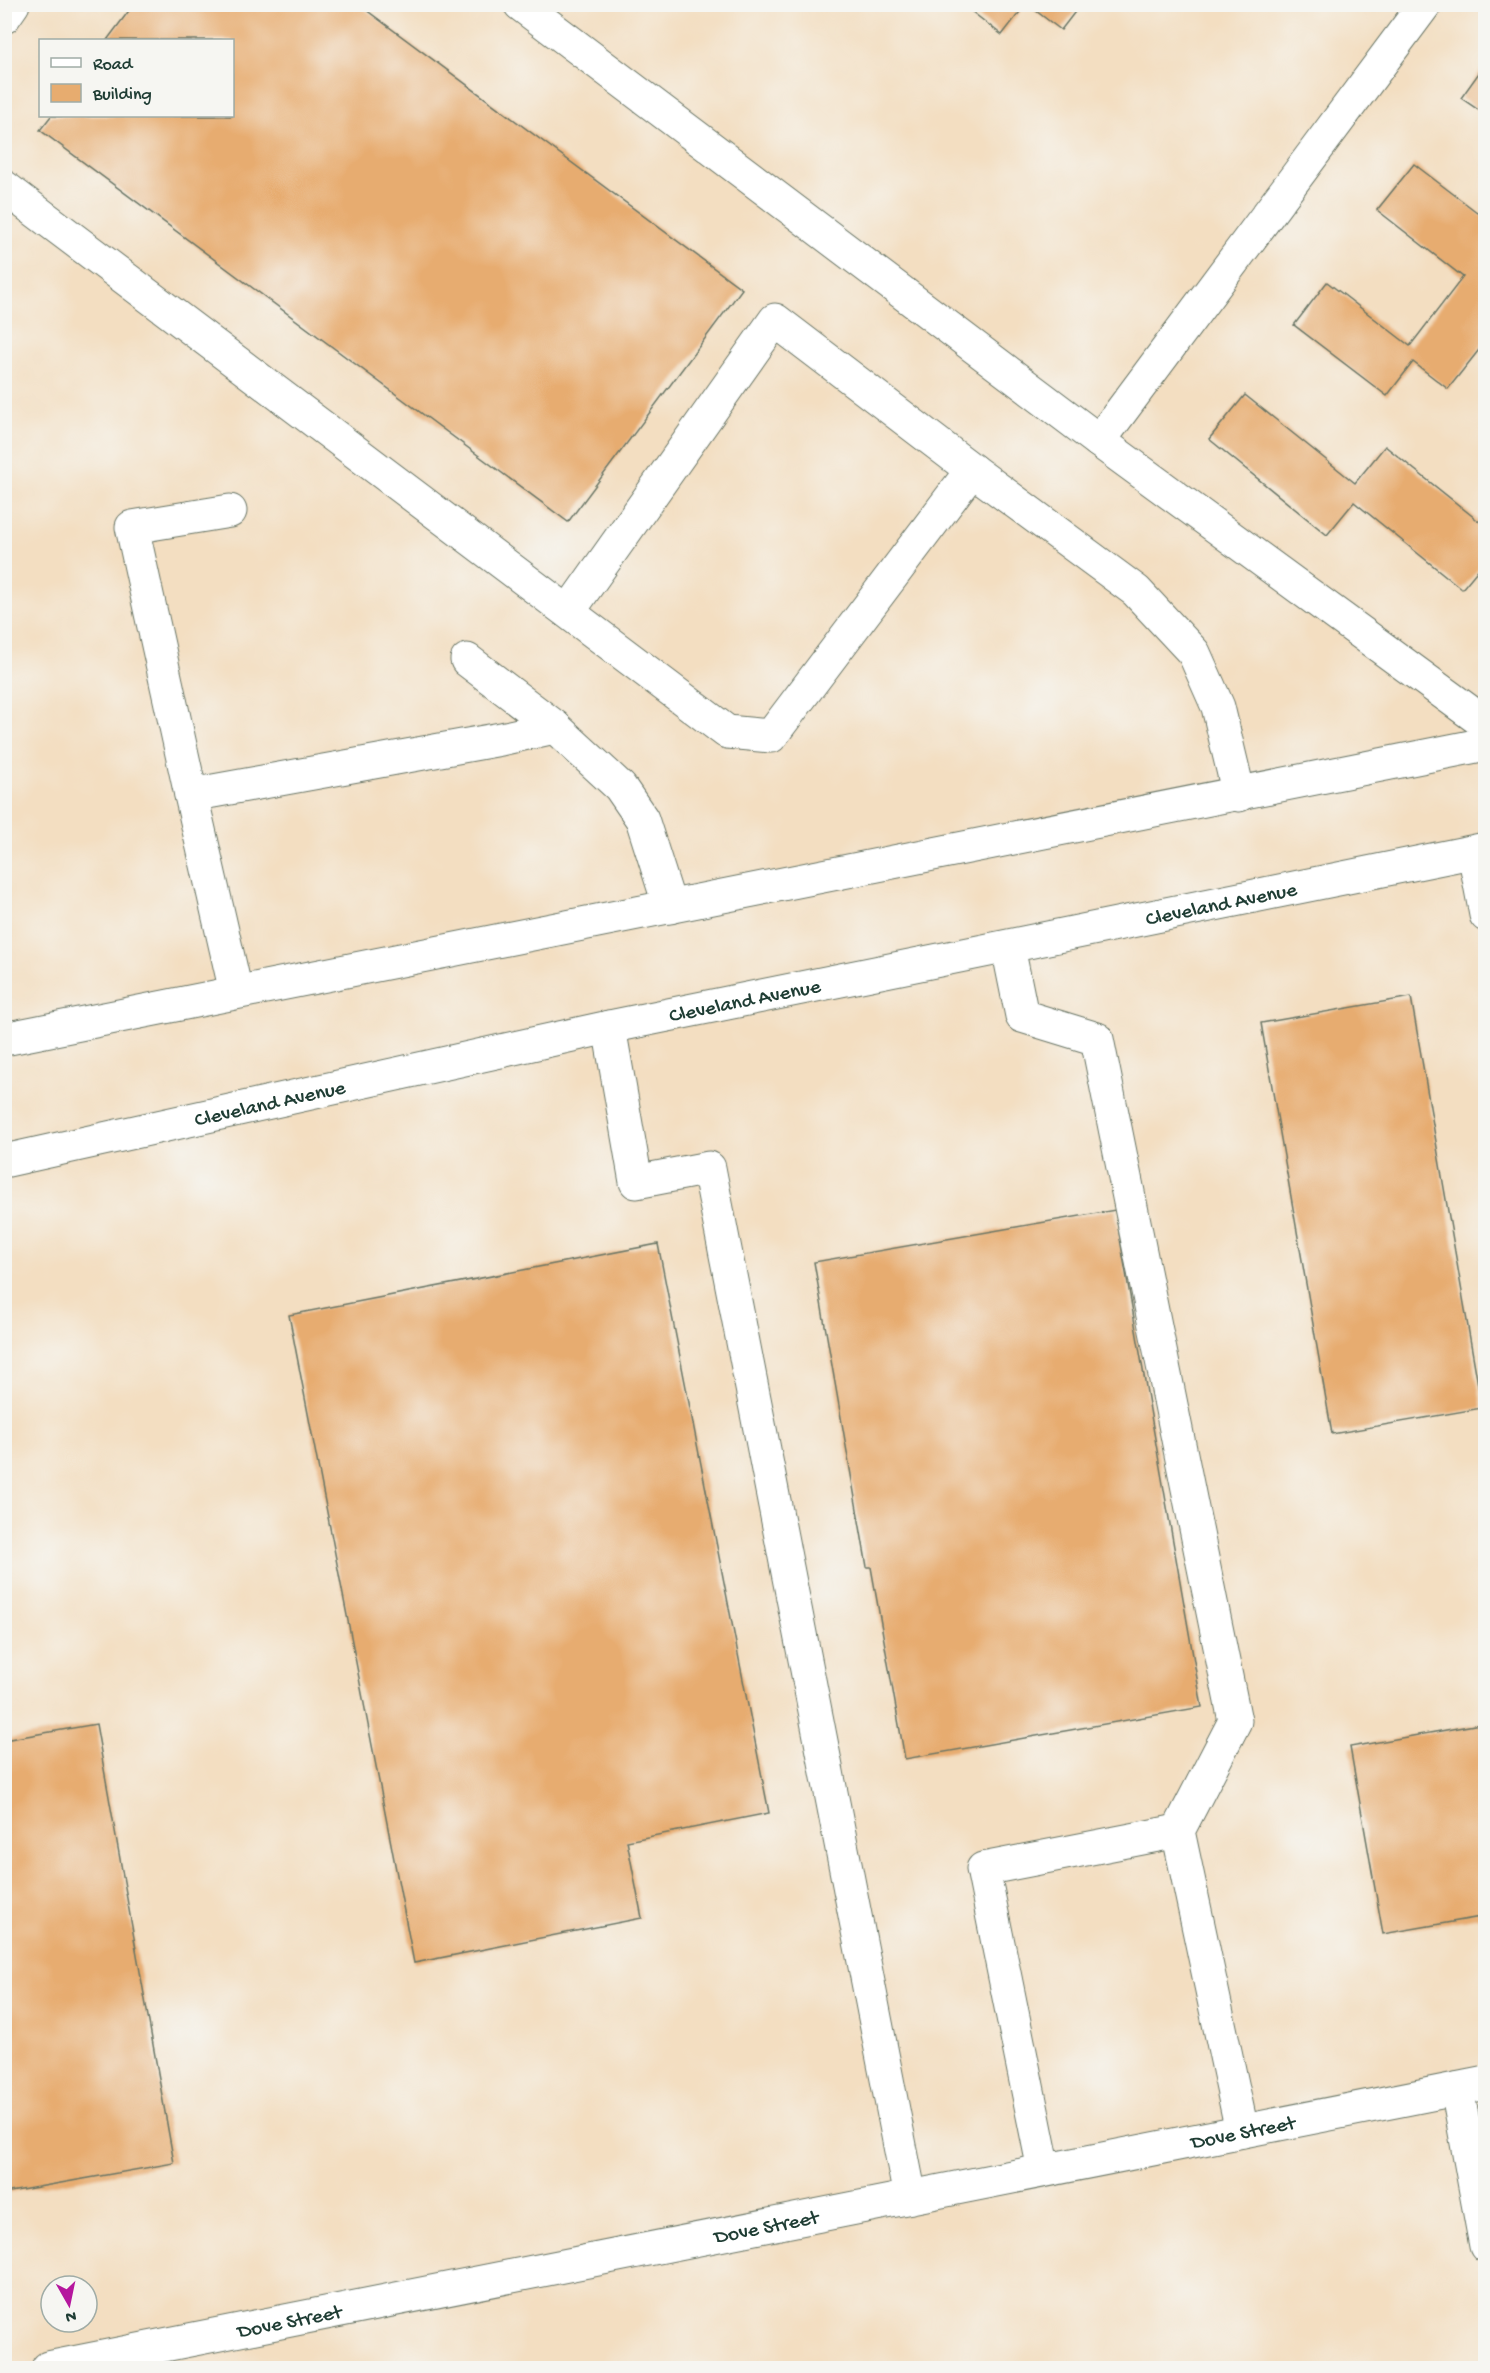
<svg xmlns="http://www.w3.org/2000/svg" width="1490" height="2373" viewBox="0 0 1490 2373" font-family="'Gochi Hand',sans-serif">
<rect width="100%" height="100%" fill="#f6f6f2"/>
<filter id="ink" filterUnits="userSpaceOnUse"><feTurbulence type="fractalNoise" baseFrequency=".0167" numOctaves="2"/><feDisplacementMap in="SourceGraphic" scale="12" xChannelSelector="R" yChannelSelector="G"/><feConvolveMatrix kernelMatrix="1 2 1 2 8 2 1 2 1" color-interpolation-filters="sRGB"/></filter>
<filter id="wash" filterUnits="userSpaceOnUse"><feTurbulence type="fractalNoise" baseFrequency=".008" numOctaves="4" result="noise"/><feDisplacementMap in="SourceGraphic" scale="24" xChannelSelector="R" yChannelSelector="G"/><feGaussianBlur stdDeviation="1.35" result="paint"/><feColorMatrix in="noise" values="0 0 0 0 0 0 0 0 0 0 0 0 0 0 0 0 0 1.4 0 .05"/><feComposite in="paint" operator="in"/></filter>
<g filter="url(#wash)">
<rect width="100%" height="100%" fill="#f3dec1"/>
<g id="blocks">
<path fill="#e7ac6f" d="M134,4H358L742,289L568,522L40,130L51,116H232V40H107Z
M962,4H1026L1002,35Z
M1027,4H1081L1061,30Z
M1486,63V115L1461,98Z
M1414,164L1486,219V263L1483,266L1486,267V341L1448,389L1413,362L1387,396L1294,325L1327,282L1410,346L1463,277L1377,210Z
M1245,395L1355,483L1385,446L1486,527V560L1462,589L1354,502L1327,535L1209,439Z
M1411,997L1482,1408L1332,1434L1261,1023Z
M1115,1210L1202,1707L905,1759L871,1567H867L814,1262Z
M658,1244L769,1813L627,1841L642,1918L414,1963L289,1315Z
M1486,1723V1916L1383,1934L1350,1747Z
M96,1724L174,2163L4,2193V1740Z"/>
</g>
</g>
<g filter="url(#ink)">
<use href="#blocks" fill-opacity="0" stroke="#697565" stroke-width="1.5"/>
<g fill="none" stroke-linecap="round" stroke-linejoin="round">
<g stroke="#697565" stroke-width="35">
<g id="minor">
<path d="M520,4L1099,441L1486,724"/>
<path d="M4,17L13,4"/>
<path d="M4,187L727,732L771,736L972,470L1136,591L1194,653L1218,707L1239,795"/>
<path d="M1099,441L1425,4"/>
<path d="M569,611L775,320L972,470"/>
<path d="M467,660L555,727L620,787L642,819L670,907"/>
<path d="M191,795L132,527L230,511"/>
<path d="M1474,852L1486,915"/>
<path d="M1008,947L1022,1016L1097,1039L1235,1721L1178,1831L1242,2131"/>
<path d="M236,992L191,795L501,739L555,727"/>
<path d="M609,1027L636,1182L709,1168L910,2197"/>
<path d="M4,1039L1486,744"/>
<path id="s1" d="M4,1161L609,1027L1486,849"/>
<path d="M1457,2089L1486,2246"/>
<path d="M1044,2170L983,1869L1178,1831"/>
<path id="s2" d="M48,2368L1486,2083"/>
</g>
</g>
<use href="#minor" stroke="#fff" stroke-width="33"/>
</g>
</g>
<g text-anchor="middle" stroke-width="5" stroke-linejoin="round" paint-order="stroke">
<g font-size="21" fill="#1f3d34" stroke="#f6f6f2">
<text dy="7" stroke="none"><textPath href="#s1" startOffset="1244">Cleveland Avenue</textPath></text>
<text dy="7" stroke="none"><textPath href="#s1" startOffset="758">Cleveland Avenue</textPath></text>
<text dy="7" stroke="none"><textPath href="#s1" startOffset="272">Cleveland Avenue</textPath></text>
<text dy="7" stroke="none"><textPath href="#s2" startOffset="1218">Dove Street</textPath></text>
<text dy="7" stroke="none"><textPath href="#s2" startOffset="732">Dove Street</textPath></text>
<text dy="7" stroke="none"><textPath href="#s2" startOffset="246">Dove Street</textPath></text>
</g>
</g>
<rect width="1490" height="2373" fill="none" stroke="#f6f6f2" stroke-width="24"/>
<rect x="39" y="39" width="195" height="78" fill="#f6f6f2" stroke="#a0aca6" stroke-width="1.5"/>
<rect x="51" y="58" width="30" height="9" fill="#ffffff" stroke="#a0aca6" stroke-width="1.5"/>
<text x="93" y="69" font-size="18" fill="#1f3d34">Road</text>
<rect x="51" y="84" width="30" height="18" fill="#e7ac6f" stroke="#a0aca6" stroke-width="1.5"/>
<text x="93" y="99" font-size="18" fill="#1f3d34">Building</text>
<g transform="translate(69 2304) rotate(171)"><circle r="28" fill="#f6f6f2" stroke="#a0aca6" stroke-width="1.5"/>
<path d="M0-4.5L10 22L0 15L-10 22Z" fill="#b5179e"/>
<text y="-9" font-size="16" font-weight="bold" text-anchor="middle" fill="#1f3d34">N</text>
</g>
</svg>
